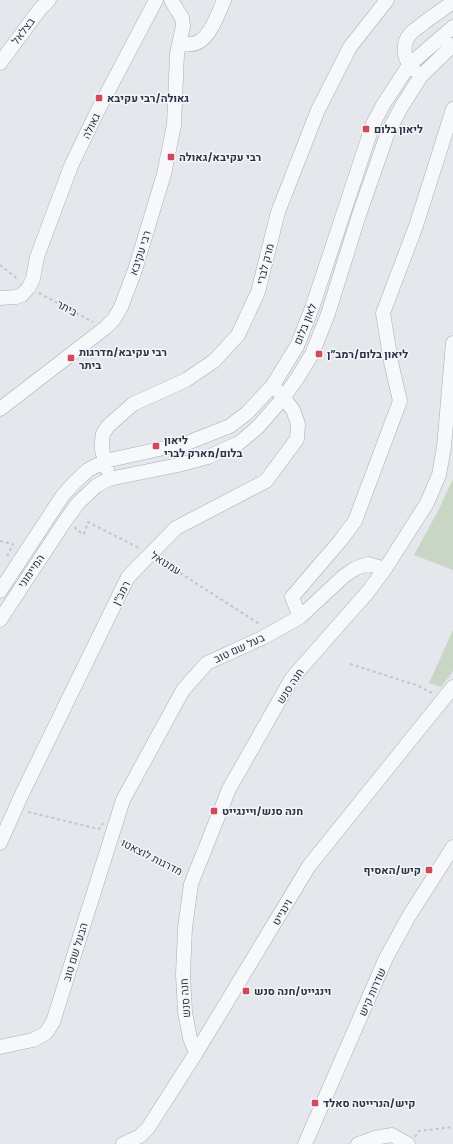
<svg xmlns="http://www.w3.org/2000/svg" width="453" height="1144" viewBox="0 0 453 1144" font-family="'Fira Sans Condensed',Heebo,sans-serif">
<rect width="100%" height="100%" fill="#e4e7ec"/>
<path fill="#c9d6c5" d="M453,479V570L414,555L438,511Z
M453,630V671L441,687L429,683Z"/>
<g fill="none" stroke-linecap="round" stroke-linejoin="round">
<g stroke="#a9aeb7" stroke-width="15">
<path id="minor" d="M180,42C183,43 186,44 189,44C208,46 218,14 224,0
M0,63L40,9L49,0
M414,70C404,61 401,45 410,34C413,31 417,28 420,26C431,17 442,10 453,2
M0,298L16,297L22,295L29,287L33,279L37,257L71,166L96,114L156,0
M0,409L105,328L114,319L121,307L135,270L164,174L174,125L177,54L183,26L182,18L171,0
M107,469L102,450V441L103,434L108,426L133,404L186,380L214,361L238,335L258,292L278,212L318,110L350,47L387,0
M0,591L63,495L76,481L88,470L105,461L187,443L230,426L247,413L273,385L297,346L312,308L373,124L383,105L409,65L453,27
M300,617L292,597L340,541L355,521L400,401L391,362L383,313L416,226L453,109
M0,620L63,524L78,503L96,486L109,479L178,465L208,457L239,443L258,427L284,397L298,377L312,354L328,314L359,215L388,132L402,106L421,76L453,45
M0,843L22,794L128,577L176,528L266,481L297,439L298,424L293,410L278,391
M0,1047L33,1040L46,1033L53,1022L123,800L183,690L207,663L262,638L300,617L344,576L356,568L368,564L385,569
M196,1053L190,1038L185,1012L183,974L185,928L191,884L229,789L292,678L367,593L385,569L427,503L439,475L444,447L453,343
M123,1144L140,1136L148,1128L196,1053L309,866L453,687
M305,1144L386,958L409,916L453,847
M358,1144L375,1138L392,1135L408,1144"/>
</g>
<path stroke="#c2c5cb" stroke-width="2" stroke-dasharray="3 3" stroke-linecap="butt" d="M0,265L19,280
M39,293L93,322
M75,527L76,530L84,534L88,522L141,549
M0,541L13,544L7,557
M160,560L261,625
M350,664L416,685L434,694
M28,812L99,829L103,823
M121,841L183,872
M415,1137L419,1131L453,1127"/>
<use href="#minor" stroke="#f7f8fa" stroke-width="14"/>
</g>
<g fill="#d1495b" stroke="#f4f6f9" stroke-width="1.5">
<rect x="95" y="94" width="8" height="8" rx="2"/>
<rect x="362" y="125" width="8" height="8" rx="2"/>
<rect x="167" y="153" width="8" height="8" rx="2"/>
<rect x="315" y="350" width="8" height="8" rx="2"/>
<rect x="67" y="354" width="8" height="8" rx="2"/>
<rect x="152" y="442" width="8" height="8" rx="2"/>
<rect x="210" y="807" width="8" height="8" rx="2"/>
<rect x="425" y="866" width="8" height="8" rx="2"/>
<rect x="242" y="987" width="8" height="8" rx="2"/>
<rect x="311" y="1099" width="8" height="8" rx="2"/>
</g>
<g text-anchor="middle" stroke-width="3" stroke-linejoin="round" paint-order="stroke">
<g font-size="11" fill="#2b3445" stroke="#f4f6f9">
<text transform="translate(23 31) rotate(-53)" y="4">בצלאל</text>
<text transform="translate(91 126) rotate(-64)" y="4">גאולה</text>
<text transform="translate(140 253) rotate(-72)" y="4">רבי עקיבא</text>
<text transform="translate(265 264) rotate(-76)" y="4">מרק לברי</text>
<text transform="translate(67 308) rotate(28)" y="4">ביתר</text>
<text transform="translate(305 324) rotate(-68)" y="4">לאון בלום</text>
<text transform="translate(166 563) rotate(32)" y="4">עמנואל</text>
<text transform="translate(31 571) rotate(-56)" y="4">המיימוני</text>
<text transform="translate(121 593) rotate(-63)" y="4">רמב"ן</text>
<text transform="translate(239 648) rotate(-25)" y="4">בעל שם טוב</text>
<text transform="translate(290 686) rotate(-57)" y="4">חנה סנש</text>
<text transform="translate(152 857) rotate(27)" y="4">מדרגות לוצאטו</text>
<text transform="translate(282 912) rotate(-59)" y="4">וינגייט</text>
<text transform="translate(75 952) rotate(-73)" y="4">הבעל שם טוב</text>
<text transform="translate(372 992) rotate(-66)" y="4">שדרות קיש</text>
<text transform="translate(185 998) rotate(-94)" y="4">חנה סנש</text>
</g>
<g font-size="11" font-weight="bold" fill="#2b3445" stroke="#f4f6f9" text-anchor="start">
<text x="107" y="102">גאולה/רבי עקיבא</text>
<text x="374" y="133">ליאון בלום</text>
<text x="179" y="161">רבי עקיבא/גאולה</text>
<text x="79" y="356">רבי עקיבא/מדרגות<tspan x="79" dy="13">ביתר</tspan></text>
<text x="327" y="358">ליאון בלום/רמב״ן</text>
<text x="164" y="444">ליאון<tspan x="164" dy="13">בלום/מארק לברי</tspan></text>
<text x="222" y="815">חנה סנש/ויינגייט</text>
<text x="421" y="874" text-anchor="end">קיש/האסיף</text>
<text x="254" y="995">וינגייט/חנה סנש</text>
<text x="323" y="1107">קיש/הנרייטה סאלד</text>
</g>
</g>
</svg>
